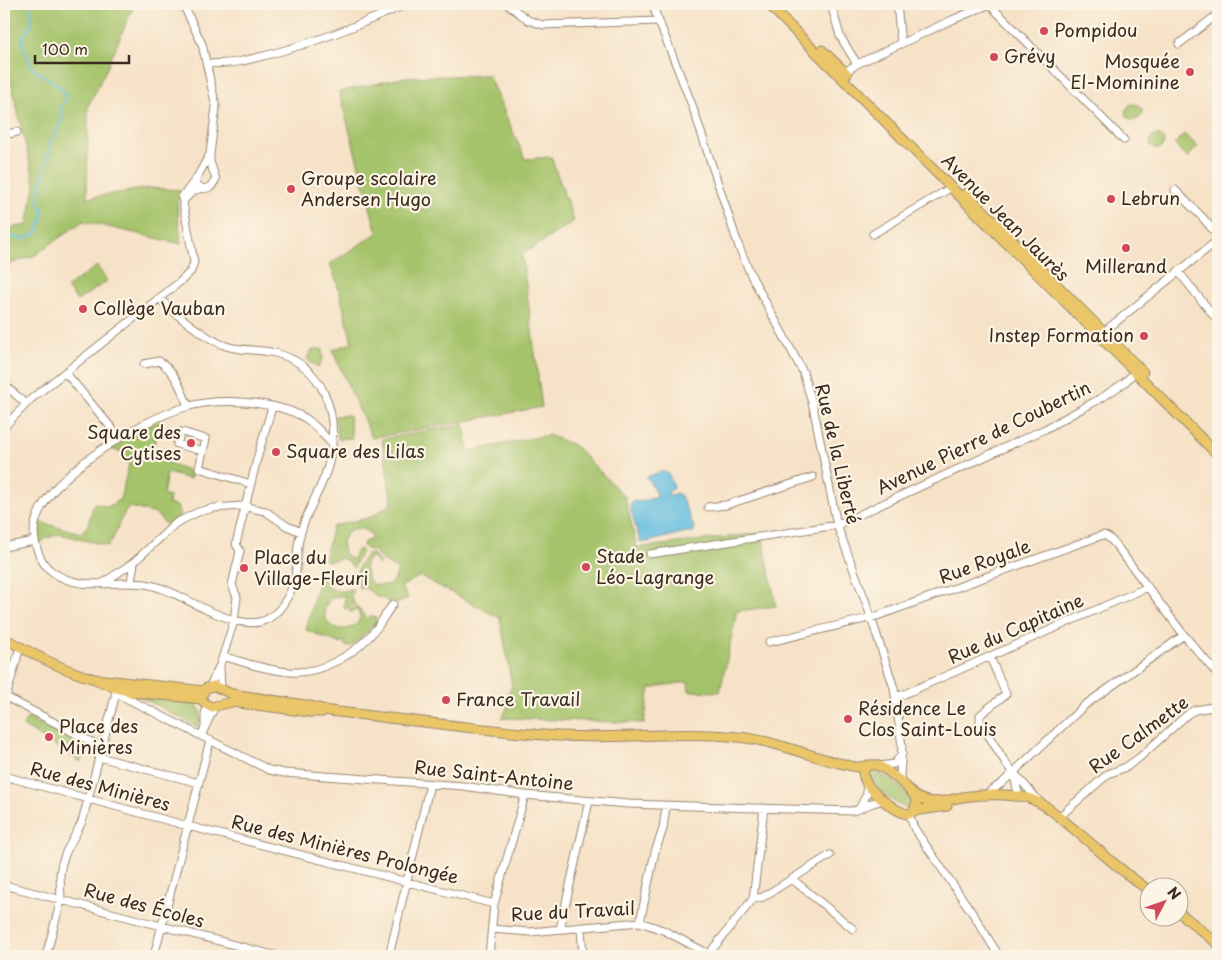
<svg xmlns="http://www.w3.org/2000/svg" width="1222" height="960" viewBox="0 0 1222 960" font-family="'Playpen Sans',sans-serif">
<rect width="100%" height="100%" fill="#fcf5e5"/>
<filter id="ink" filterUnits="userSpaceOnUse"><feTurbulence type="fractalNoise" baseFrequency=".02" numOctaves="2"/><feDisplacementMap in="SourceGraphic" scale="10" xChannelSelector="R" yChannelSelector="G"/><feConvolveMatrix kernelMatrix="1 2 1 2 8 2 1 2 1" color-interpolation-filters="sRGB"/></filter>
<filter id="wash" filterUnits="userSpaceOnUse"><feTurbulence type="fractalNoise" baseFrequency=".0096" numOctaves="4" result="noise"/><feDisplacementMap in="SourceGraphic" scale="20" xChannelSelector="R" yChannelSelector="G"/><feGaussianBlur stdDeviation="1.12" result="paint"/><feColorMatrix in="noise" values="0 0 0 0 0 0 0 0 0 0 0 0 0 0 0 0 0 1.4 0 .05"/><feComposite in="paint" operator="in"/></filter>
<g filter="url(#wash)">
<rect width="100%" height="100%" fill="#f6e2c7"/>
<path fill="#a5c36a" stroke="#707644" d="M4,4H131L133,7L107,68L88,106L87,198L149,188L180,190L177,204L181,244L83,221L35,255L4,266V229L27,225L35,185L10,78H4Z
M488,75L525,159L551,157L574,221L522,255L542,407L372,438L332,350L352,343L338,286L330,264L377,233L339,92L406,77Z
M1126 112a8 8 0 1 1 16 0a8 8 0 1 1-16 0Z
M1184,134L1198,147L1187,158L1174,144Z
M1150 142a7 7 0 1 1 14 0a7 7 0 1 1-14 0Z
M97,266L107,281L77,301L67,287Z
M315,349H322L323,358L318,368L307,359L310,352Z
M349,415L352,438L338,439L335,416Z
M162,420L153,447L160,450L157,458L192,472L190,479L167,473L163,495L169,497L168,504L177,506L181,515L166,525L156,514L130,507C118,517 118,534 108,546L60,534L46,538L40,544L38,529L39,522L81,533L88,525L94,503L108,507L120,499L129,465L120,451L110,449L137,430Z
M464,424L469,451L548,435L574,445L625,497L637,548L762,533L776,606L737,611L720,692L689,691L688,682L660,686L657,688H650L644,723L501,718L508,707L502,703L512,686L500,618L420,576L401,587L408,598L397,604L391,600L387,601L381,597L379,598L364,587L360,589C354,575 357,566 367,554L371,553L380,563L378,565L371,556L365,564L367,577L373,585H389L395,578L398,570L383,561L372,550L366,549L363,546L364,542L372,539L371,534L361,528C350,529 346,533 342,542L344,553L352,560L357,550L360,549L362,552L356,561L354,568C338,550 339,564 324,560L333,526L371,517L392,503L382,439Z
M320,574L324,575C327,592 337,593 352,589L354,592L350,595L355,604L346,609L344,608L345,596C316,594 320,632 344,629C351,628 356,626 360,619L358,610L348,612L356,606L368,619L371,615L376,618V622L374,625L353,645L348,647L344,645L345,642L342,641L341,644L306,630Z
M139,696L195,703L201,711L198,727Z
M27,718L90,746L81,762L23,726Z
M875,772C890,776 905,789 913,802L911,809C899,809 873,787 871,775Z"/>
<path fill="#63bde0" stroke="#4f747f" d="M664,471L668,473L674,487L668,493L670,495L677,493L681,496L695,530L693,532H686L643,543L640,541L630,507L632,501L639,502L657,497L652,485L646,477Z"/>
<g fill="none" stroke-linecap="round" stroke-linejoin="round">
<path stroke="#63bde0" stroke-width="2" d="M4,239L9,236L22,239L36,234L42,220L43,210L40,205L39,191L49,153L50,142L56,134L61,121V107L67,97L60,87L32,68C30,62 21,42 22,37C23,35 26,32 27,31C34,22 32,14 29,4"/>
</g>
</g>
<g filter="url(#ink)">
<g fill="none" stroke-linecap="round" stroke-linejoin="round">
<g stroke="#988672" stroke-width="9">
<path id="minor" d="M183,4L202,44L216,107L210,154V162L216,179L211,187L203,189L197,185L196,179
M507,4L528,20L543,25L658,21
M652,4L692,105L739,247L752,277L803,372L813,406L837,525L868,608L894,688L902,746L900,775L901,782
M831,4L840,36L857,64
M897,4L901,44
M989,4L1124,140
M1179,44L1218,14
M207,64C218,63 231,64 242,61C298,49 354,28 406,4
M842,74L857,64L952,20L990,4
M4,135L17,132
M1175,190L1203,218L1218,236
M185,199L192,192L201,188
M873,234L952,187
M1178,271L1218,321
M159,298C174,313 206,339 226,346C242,351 259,349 275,353C324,365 339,413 330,458C325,485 308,506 301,532C296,547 297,565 295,581C275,633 250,629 205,609C187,601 170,589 150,585C118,578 84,593 54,573C46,568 40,559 37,549C34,540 33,529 36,520C50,474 142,419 186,407C219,397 276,401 305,418C316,425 323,435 332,444
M1101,334L1218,240
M144,364L159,361C176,372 181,389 188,406
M65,372L119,437
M4,384L26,404
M4,427L31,399L181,281L191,271L194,262L182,197L196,179L210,154
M203,451L177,444L180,434L182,432L206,439L199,468L251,484
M708,507L726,505L813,477
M4,547L34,541
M650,554L837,525L1045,429L1103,397L1124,383L1138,369
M131,582L134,563
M103,583L134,562L176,523L198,512L214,508L242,506L265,511L287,526L301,532
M769,642L877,616L1103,535L1108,537L1115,544L1184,635L1218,675
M223,656C245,663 267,670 290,672C322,674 356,654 376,629C382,621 387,612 393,604
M990,657L1006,694L980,715V722L1007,765L1039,801
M220,668L221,689
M210,686L220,665L234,621L237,597L232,585L240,551L236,544L257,459L272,407
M116,693L269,770L284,773L463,786L525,795L628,804L851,811C864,810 870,800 885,801
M4,696L101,747
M896,696L902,695L1148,587
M4,704L20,647
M205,724V715L207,705
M201,736L215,706
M99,757L199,783
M880,766L894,764L902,754
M1013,773L1019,796
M4,776L188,826L494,904
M984,796L1002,783L1085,705L1184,635
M859,809L867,794L866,783
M909,814L914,828L975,917L999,956
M1059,817L1108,774L1126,767L1139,758L1189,713L1195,710L1218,706
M792,879L853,929
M4,885L277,956
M753,899L763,897L830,855
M640,922L655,852L663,829L666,806
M581,927L583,956
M492,929L530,932L640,922L663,930L709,954
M560,929L589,801
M46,956L61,900L60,874L62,863L66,852L82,822L115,697L116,688
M154,956L210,740
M389,956L430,784
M489,956L494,904L525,795
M707,956L753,899L764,808"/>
</g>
<g stroke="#988672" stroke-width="11">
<path id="major" d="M768,4L1218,455
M822,50L847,74
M966,193L1143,372
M4,638C33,654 62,670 95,679L204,691
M95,679L116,688L131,692L202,699L204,703L211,707L232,702L310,712H322
M202,699V695L206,688L214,686L232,694L311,706L330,711C401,719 473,729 544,735C608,741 674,730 737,737C773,740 805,755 839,763C845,764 852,767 858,767C864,767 870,764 876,765C887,768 915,792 917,802L914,811
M868,765L863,771C862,787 894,812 909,814L914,811L947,806
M915,796C935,808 949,798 970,796C989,794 1010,794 1028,798C1046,803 1061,819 1075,830C1100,851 1123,873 1150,891
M1180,913L1218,944"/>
</g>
<use href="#minor" stroke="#fff" stroke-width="7"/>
<use href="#major" stroke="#eac669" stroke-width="9"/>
</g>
</g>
<g fill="#d1495b" stroke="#fcf5e5" stroke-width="2">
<circle cx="1044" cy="31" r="5"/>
<circle cx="994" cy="57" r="5"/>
<circle cx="1190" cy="72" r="5"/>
<circle cx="291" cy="189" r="5"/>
<circle cx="1111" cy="199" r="5"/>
<circle cx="1126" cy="248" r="5"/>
<circle cx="83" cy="309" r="5"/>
<circle cx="1144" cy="336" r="5"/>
<circle cx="191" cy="443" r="5"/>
<circle cx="276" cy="452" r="5"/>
<circle cx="586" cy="567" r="5"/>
<circle cx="244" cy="568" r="5"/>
<circle cx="446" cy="700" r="5"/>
<circle cx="848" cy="719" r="5"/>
<circle cx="49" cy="737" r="5"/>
</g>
<g text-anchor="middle" stroke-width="4.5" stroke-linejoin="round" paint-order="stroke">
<g font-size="18" fill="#3b2a1e" stroke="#fcf5e5" text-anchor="start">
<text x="1054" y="37">Pompidou</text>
<text x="1004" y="63">Grévy</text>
<text x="1180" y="68" text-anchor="end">Mosquée<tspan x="1180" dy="21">El-Mominine</tspan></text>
<text x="301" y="185">Groupe scolaire<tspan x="301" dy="21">Andersen Hugo</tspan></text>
<text x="1121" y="205">Lebrun</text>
<text x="1126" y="273" text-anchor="middle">Millerand</text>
<text x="93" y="315">Collège Vauban</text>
<text x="1134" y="342" text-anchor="end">Instep Formation</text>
<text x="181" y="439" text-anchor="end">Square des<tspan x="181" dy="21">Cytises</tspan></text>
<text x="286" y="458">Square des Lilas</text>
<text x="596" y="563">Stade<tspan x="596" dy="21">Léo-Lagrange</tspan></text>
<text x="254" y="564">Place du<tspan x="254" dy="21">Village-Fleuri</tspan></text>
<text x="456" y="706">France Travail</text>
<text x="858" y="715">Résidence Le<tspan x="858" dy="21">Clos Saint-Louis</tspan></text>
<text x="59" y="733">Place des<tspan x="59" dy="21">Minières</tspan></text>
</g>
<g font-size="18" fill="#3b2a1e" stroke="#fcf5e5">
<text transform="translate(1005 218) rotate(45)" y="6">Avenue Jean Jaurès</text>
<text transform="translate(984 438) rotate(-26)" y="6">Avenue Pierre de Coubertin</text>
<text transform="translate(837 454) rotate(77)" y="6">Rue de la Liberté</text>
<text transform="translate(985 562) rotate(-20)" y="6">Rue Royale</text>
<text transform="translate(1016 629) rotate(-24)" y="6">Rue du Capitaine</text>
<text transform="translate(1139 735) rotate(-36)" y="6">Rue Calmette</text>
<text transform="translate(494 776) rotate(6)" y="6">Rue Saint-Antoine</text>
<text transform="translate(100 787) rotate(15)" y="6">Rue des Minières</text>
<text transform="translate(345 850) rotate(14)" y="6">Rue des Minières Prolongée</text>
<text transform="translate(144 906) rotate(15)" y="6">Rue des Écoles</text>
<text transform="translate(573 912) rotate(-3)" y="6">Rue du Travail</text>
</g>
</g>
<rect width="1222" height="960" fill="none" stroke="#fcf5e5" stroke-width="20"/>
<g transform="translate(1164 902) rotate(49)"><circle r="24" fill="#fcf5e5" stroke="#afa495"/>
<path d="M0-4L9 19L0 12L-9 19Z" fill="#d1495b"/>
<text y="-8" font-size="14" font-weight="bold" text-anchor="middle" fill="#3b2a1e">N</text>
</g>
<path d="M35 55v8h94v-8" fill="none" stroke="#3b2a1e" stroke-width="2.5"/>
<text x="42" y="55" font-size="15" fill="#3b2a1e" stroke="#fcf5e5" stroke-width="4" paint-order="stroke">100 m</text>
</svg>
